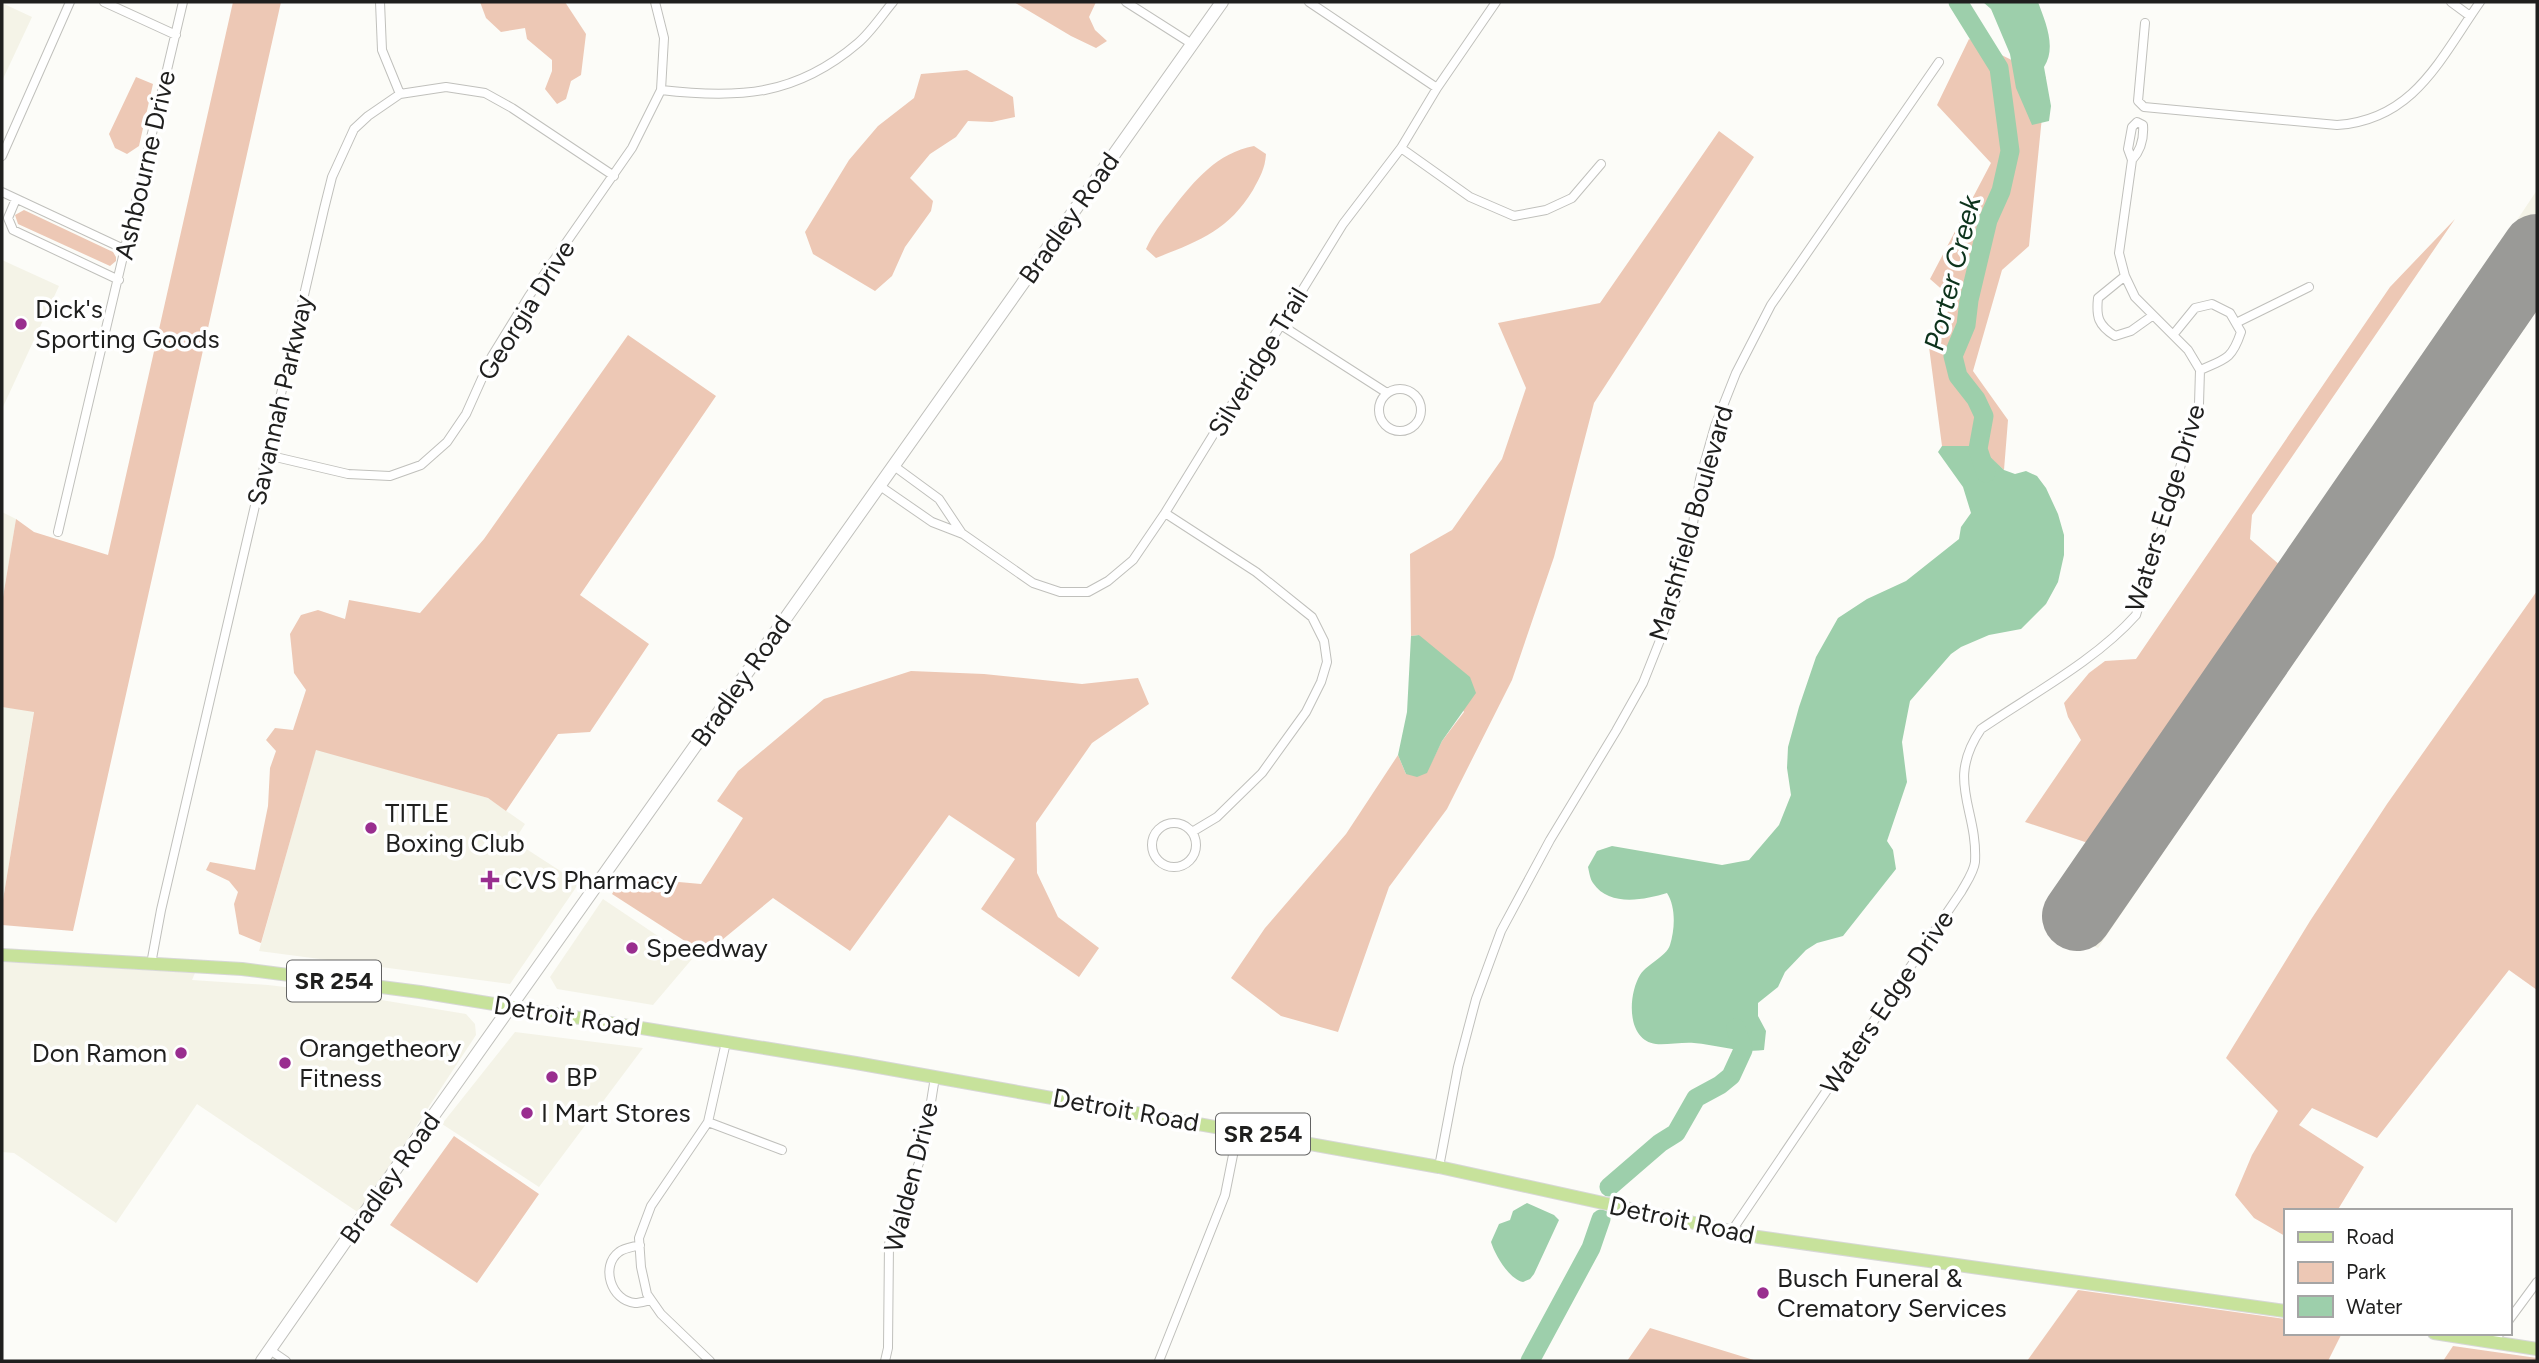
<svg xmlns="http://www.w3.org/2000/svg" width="2539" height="1363" viewBox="0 0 2539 1363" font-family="Figtree,sans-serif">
<rect width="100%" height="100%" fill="#fcfcf8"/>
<path fill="#f4f3e7" d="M2,3L32,17L2,81Z
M2537,190V303L2098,948L2047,929Z
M2,260L59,286L2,409Z
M2,512L16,519L2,603Z
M2,707L34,711L2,906Z
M316,749L488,798L525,824L514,841L579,883L510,984L259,951Z
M603,899L692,959L653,1005L557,989L550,977Z
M2,962L195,973L192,980L268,985L345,994L466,1014L475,1024L476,1035L359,1213L197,1104L116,1223L14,1153L2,1152Z
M515,1032L643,1048L539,1187L442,1124Z"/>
<path fill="#edc8b5" d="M233,2H281L73,931L2,925V906L34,712L2,707V603L16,519L34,532L108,555Z
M480,2H565L586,34L581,75L571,81L566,99L557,104L545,89L552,71V60L527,39L525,28L501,32L486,18Z
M1014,2H1096L1089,17L1095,30L1107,41L1096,48L1071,36Z
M1969,39L2046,77L2029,246L2002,270L1973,371L2008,420L2004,470C1979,447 1976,446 1942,446L1929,347L1954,300L1930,279L1991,163L1937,105Z
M967,70L1013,97L1015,117L992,122L968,121L956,137L930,154L910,178L933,201L931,211L905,247L892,276L875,291L813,254L805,232L849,160L878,126L914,98L921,74Z
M136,77L153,84L139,146L127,154L115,148L109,134Z
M1719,131L1754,157L1594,403L1554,557L1512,680L1447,809L1389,887L1338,1032L1281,1016L1231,978L1265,928L1346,834L1398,755L1406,774L1426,773L1442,741L1464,712L1419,635L1411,636L1410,554L1452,530L1502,459L1526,388L1498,323L1600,303Z
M1254,146L1266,154C1265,169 1260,177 1253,190C1228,231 1199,241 1156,258L1146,249C1153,233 1162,222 1173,208C1195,180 1217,153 1254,146Z
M24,210L113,252L116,257V261L110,266L18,224L15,215Z
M2455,219L2252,515L2250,539L2281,566L2091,844L2025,822L2081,740L2068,717L2064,703L2089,673L2105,661L2136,659L2390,287Z
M628,335L716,396L580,595L649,644L590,732L558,734L506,811L488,798L316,750L261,943L239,934L234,904L238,892L229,881L206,870L210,862L255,870L268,806L270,768L276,751L266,740L275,728L293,730L306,690L294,673L290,634L301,615L318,610L345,619L349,600L420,613L484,539Z
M2537,591V990L2509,970L2377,1138L2312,1108L2299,1125L2364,1167L2337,1211H2285V1236L2254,1218L2235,1195L2252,1155L2278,1111L2226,1058L2310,921L2387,804Z
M911,671L984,674L1082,684L1138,678L1149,704L1092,743L1036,823L1037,873L1058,917L1099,948L1079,977L981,909L1015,859L949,815L850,951L773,898L705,954L612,894L623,877L701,884L743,818L717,801L738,771L824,699Z
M454,1136L539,1194L477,1283L390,1225Z
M2078,1290L2285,1319V1333H2342L2328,1361H2027Z
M1650,1328L1757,1361H1627Z
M2453,1346L2537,1358V1361H2443Z"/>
<path fill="#9dcfab" d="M1983,2H2038C2045,21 2057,47 2044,67L2051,106L2049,121L2032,125L2016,88L2010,54L1991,9Z
M1942,446H1972L1984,451L2004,470L2015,474L2026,471L2037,476L2046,488L2058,514L2064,535V555L2058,582L2046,604L2021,629L1989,635L1961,647L1951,654L1910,701L1902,742L1907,782L1887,841L1893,850L1896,869L1843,936L1817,943L1806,950L1785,972L1778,987L1758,1003V1016L1766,1031L1764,1050C1740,1053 1718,1045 1694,1043C1683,1042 1666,1045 1656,1044C1626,1040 1628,995 1640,975C1648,963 1666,957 1670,945C1675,929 1676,907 1667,893C1644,900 1609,907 1593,883C1590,879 1589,871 1588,867L1597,851L1612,846L1722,865L1749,860L1779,825L1791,795L1787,768L1788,747L1799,707L1816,657L1838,618L1867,599L1906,581L1959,539L1961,527L1971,513L1963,487L1938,452Z
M1419,635L1470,677L1476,693L1442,741L1427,773L1417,777L1406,774L1398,755L1407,712L1411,636Z
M1527,1203L1554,1215L1559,1220L1534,1274L1530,1279L1523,1282C1509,1279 1495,1255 1491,1242L1499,1224L1510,1220L1513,1211Z"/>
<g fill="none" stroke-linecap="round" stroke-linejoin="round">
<path stroke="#9dcfab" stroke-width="19" d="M1958,2L1999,68L2010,151L2001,191L1988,220L1969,300L1966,325L1953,356L1958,376L1976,399L1984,416L1978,449L1986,473
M1609,1187L1660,1143L1676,1133L1696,1098L1720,1085L1731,1076L1743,1050L1736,1028
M1530,1361L1591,1248L1601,1219"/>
<path stroke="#9a9a97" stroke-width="70" d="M2077,916L2537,249"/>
<g stroke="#c0c0bc" stroke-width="10">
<path id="street" d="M104,2L176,35
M380,2L382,50L400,94
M1126,2L1192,44
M1309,2L1437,88
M2451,2L2470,16
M2145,23L2138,101L2144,107L2337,125C2414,120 2440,59 2480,2
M661,90C739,99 796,96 858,43C871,32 882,15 893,2
M1401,148L1470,197L1514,216L1546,210L1572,198L1601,164
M2,156L70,2
M2,192L126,250
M16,199L8,218L13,230L119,280
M2125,276L2098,298C2096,317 2098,325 2115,336L2131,331L2152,316
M2236,323L2309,287
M1281,325L1387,393
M2173,335L2195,308L2212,304L2230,313L2241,332C2232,359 2226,359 2200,370
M1379 410a21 21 0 1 1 42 0a21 21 0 1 1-42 0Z
M267,455L348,474L390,476L421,465L447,442L466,414L492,356L529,296L632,148L661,90L664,38L655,2
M894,466L939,499L961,532
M880,486L932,522L963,534L1033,583L1060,592H1088L1108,581L1133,560L1165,513L1343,224L1401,148L1437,88L1496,2
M1165,513L1256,572L1312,617L1324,641L1327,662L1321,682L1306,712L1262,773L1217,817L1192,832
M58,532L183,2
M1152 845a22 22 0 1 1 44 0a22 22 0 1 1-44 0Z
M151,964L161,910L324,209L332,177L354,129L368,116L400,94L446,87L485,93L512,108L614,176
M708,1122L782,1150
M1439,1167L1458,1067L1476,999L1501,931L1550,840L1616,731L1643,683L1674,605L1689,549L1700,479L1715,426L1736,373L1771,305L1939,62
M1731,1232L1961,892C1966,883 1974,872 1975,862C1978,808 1945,782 1981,729C2032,694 2095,661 2136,615L2199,404L2200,370L2188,350L2135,297L2125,276L2119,253L2132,160L2128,149L2132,127L2137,122L2143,125C2144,138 2141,150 2132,160
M640,1245C633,1247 624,1248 619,1252C600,1266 611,1301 635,1303C640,1303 646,1301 651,1300
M2509,1320L2537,1282
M2493,1342L2500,1333
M270,1350L286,1361
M710,1361L661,1314L647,1294L641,1267L639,1238L651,1206L708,1122L726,1042
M885,1361L888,1348L889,1244L923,1152L935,1077
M1159,1361L1225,1195L1238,1130"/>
</g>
<g stroke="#c0c0bc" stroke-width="14">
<path id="secondary" d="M262,1361L404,1157L1222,2"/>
</g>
<g stroke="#d7d7d6" stroke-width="14">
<path id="primary" d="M2,955L242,969L420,992L856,1063L1439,1167L1758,1237L2285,1311
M2434,1333L2537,1349"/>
</g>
<use href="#street" stroke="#fff" stroke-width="8"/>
<use href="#secondary" stroke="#fff" stroke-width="12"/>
<use href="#primary" stroke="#c7e29b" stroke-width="12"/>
</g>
<g fill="#992e8f" stroke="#fff" stroke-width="2.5">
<circle cx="21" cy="324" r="7"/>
<circle cx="371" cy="828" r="7"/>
<path d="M486.5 869.5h7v7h7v7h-7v7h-7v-7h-7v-7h7z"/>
<circle cx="632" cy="948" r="7"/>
<circle cx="181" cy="1053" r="7"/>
<circle cx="285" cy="1063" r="7"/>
<circle cx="552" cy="1077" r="7"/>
<circle cx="527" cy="1113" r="7"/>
<circle cx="1763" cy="1293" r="7"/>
</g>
<g text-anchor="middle" stroke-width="7" stroke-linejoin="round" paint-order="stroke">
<g fill="#fff" stroke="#626262" stroke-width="2">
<rect x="287" y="960.5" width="94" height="41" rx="5"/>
<rect x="1216" y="1113.5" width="94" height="41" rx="5"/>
</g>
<g font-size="24" font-weight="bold" fill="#1f1f1e">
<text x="334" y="989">SR 254</text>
<text x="1263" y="1142">SR 254</text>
</g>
<g font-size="26" fill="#1f1f1e" stroke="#fff">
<text transform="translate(145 165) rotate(-77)" y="9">Ashbourne Drive</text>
<text transform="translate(1069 218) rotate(-55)" y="9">Bradley Road</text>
<text transform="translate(526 310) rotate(-58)" y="9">Georgia Drive</text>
<text transform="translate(1258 362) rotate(-59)" y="9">Silveridge Trail</text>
<text transform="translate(280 400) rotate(-77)" y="9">Savannah Parkway</text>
<text transform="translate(2165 508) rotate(-73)" y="9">Waters Edge Drive</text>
<text transform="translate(1691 523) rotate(-74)" y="9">Marshfield Boulevard</text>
<text transform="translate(741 681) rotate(-55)" y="9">Bradley Road</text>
<text transform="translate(1887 1002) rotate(-56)" y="9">Waters Edge Drive</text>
<text transform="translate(567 1016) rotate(9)" y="9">Detroit Road</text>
<text transform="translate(1126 1110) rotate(10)" y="9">Detroit Road</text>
<text transform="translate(911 1177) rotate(-76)" y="9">Walden Drive</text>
<text transform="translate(390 1178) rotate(-55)" y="9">Bradley Road</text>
<text transform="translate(1682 1220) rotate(12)" y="9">Detroit Road</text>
</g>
<g font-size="26" fill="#1f1f1e" stroke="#fff" text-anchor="start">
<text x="35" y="318">Dick's<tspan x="35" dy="30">Sporting Goods</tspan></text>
<text x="385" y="822">TITLE<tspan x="385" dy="30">Boxing Club</tspan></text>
<text x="504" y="889">CVS Pharmacy</text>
<text x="646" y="957">Speedway</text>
<text x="299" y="1057">Orangetheory<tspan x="299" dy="30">Fitness</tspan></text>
<text x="167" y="1062" text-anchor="end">Don Ramon</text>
<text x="566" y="1086">BP</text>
<text x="541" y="1122">I Mart Stores</text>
<text x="1777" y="1287">Busch Funeral &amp;<tspan x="1777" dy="30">Crematory Services</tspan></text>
</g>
<g font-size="28" font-style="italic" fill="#0d331c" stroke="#fff">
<text transform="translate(1952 273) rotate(-76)" y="10">Porter Creek</text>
</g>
</g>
<rect width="2539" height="1363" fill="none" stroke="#1f1f1e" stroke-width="7"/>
<rect x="2284" y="1209" width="228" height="126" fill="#ffffff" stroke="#a5a5a5" stroke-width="2"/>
<rect x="2298" y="1232" width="35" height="10" fill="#c7e29b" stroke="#a5a5a5" stroke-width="2"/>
<text x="2346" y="1244" font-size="21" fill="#1f1f1e">Road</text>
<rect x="2298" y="1262" width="35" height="21" fill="#edc8b5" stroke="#a5a5a5" stroke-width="2"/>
<text x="2346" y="1279" font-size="21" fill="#1f1f1e">Park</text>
<rect x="2298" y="1296" width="35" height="21" fill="#9dcfab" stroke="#a5a5a5" stroke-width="2"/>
<text x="2346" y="1314" font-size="21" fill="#1f1f1e">Water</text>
</svg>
